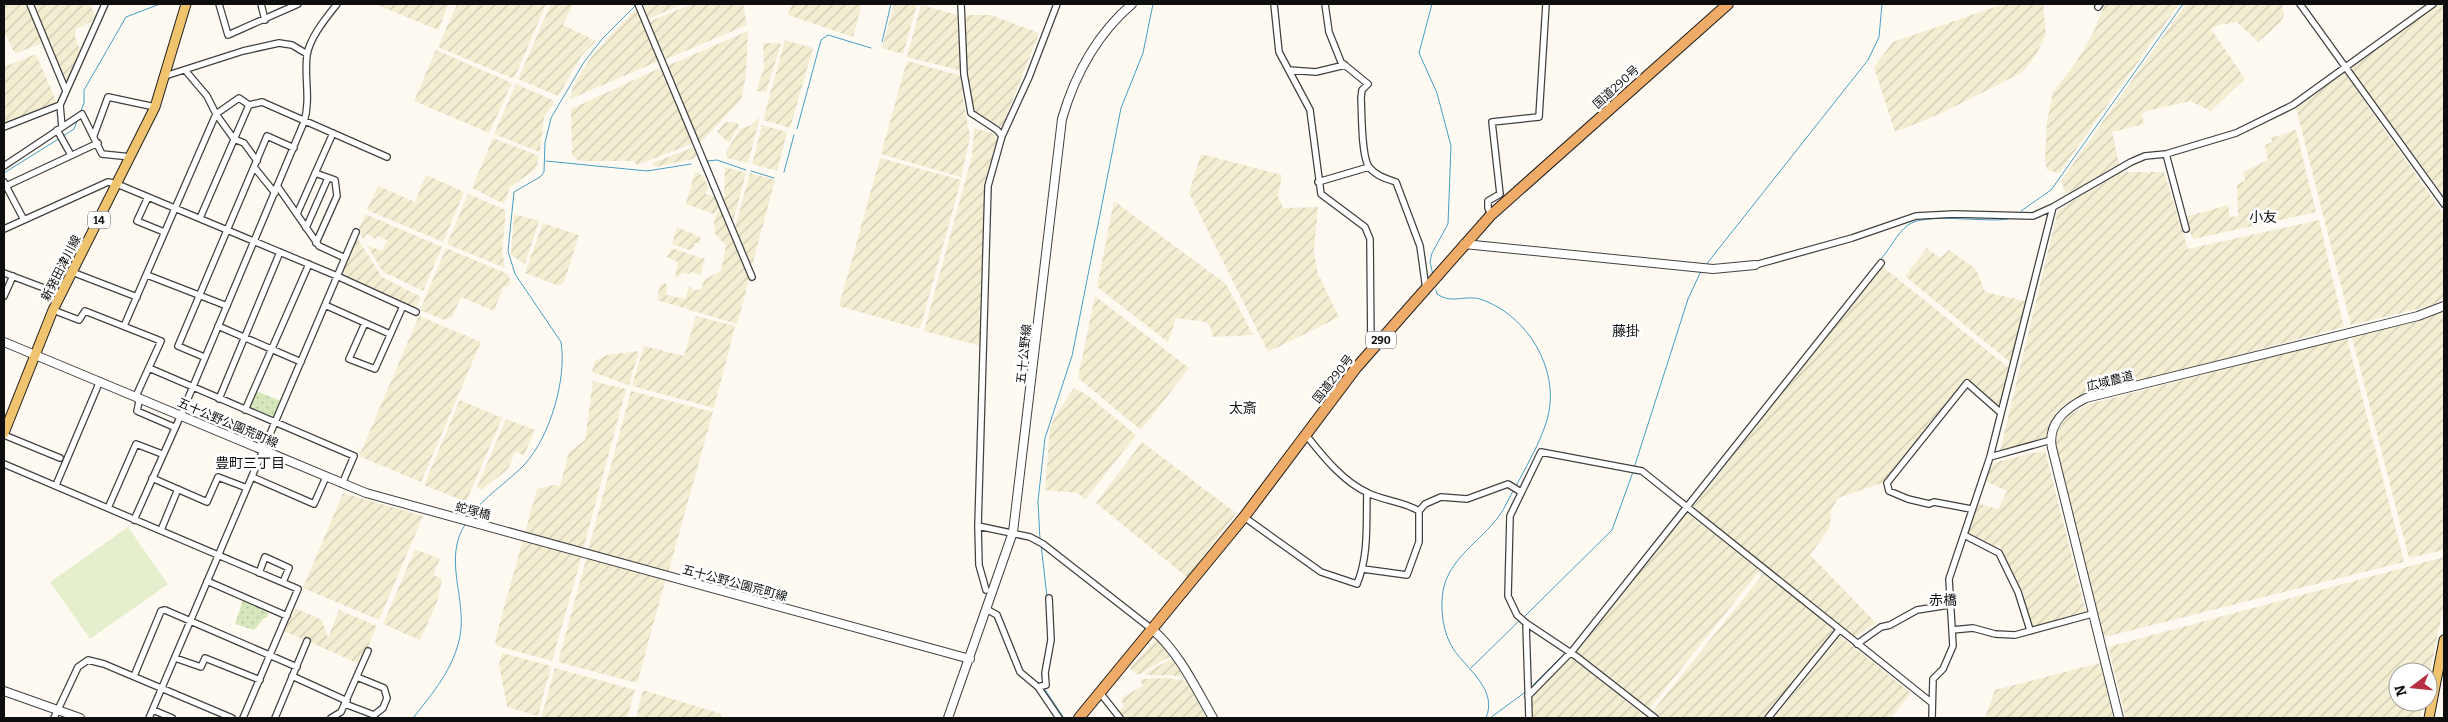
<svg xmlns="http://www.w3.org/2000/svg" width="2448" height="722" viewBox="0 0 2448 722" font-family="Bitter,'Noto Sans JP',serif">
<defs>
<pattern id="farmland-furrows" width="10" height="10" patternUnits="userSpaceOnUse" patternTransform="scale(1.25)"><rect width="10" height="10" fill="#f3edd2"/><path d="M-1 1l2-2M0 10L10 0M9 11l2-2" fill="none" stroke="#cfcab3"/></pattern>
<pattern id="grass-dots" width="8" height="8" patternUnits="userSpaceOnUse" patternTransform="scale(1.25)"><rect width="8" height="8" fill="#d6e7bc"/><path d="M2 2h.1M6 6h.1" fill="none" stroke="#b6c5a0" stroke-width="1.8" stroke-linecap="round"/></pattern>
</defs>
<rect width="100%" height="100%" fill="#fefaf1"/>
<path fill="url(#farmland-furrows)" d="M4,4H26L42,43L15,54L4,31Z
M34,4H90L95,16L91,22L76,29L75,37L81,52L67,85L52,49L53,43L49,41Z
M375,4H449L438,30Z
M457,4H546L514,79L438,47Z
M551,4H573L563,25L596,41L582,55L558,96L518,79Z
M643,4H683L648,19Z
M693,4H743L747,25L664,60L648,22Z
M792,4H862L853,37L788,15Z
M894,4H917L903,54L882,48Z
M2004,4H2043L2046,34L2036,55L2023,72L1942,113L1895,132L1874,67L1893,42Z
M2105,4H2179L2059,173L2047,170L2045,161L2047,121L2053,92L2077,61L2093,33Z
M2186,4H2284L2282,6L2284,15L2281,22L2258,42L2237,22L2219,25L2211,29L2245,79L2211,111L2190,101L2146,111L2142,115L2144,124L2112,132L2119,164L2066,194L2061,181Z
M2439,4H2444V196L2349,67Z
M921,5L958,15L962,71L907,57Z
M637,8L659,61L570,99L574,84L594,53Z
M964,15H991L1039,33L1002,127L977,114L973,106L968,74Z
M748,31L746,75L741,100L699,144L667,66Z
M785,40L813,48L790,128L763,120Z
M763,43H781L766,92L756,91L764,68Z
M436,50L512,83L489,133L414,101Z
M36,54L57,103L4,124V67Z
M907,61L962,76L963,99L970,137L961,177L881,154Z
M662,67L694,143L637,165L634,161H579L572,156L571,109Z
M2344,72L2444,215V299L2430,306L2351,325L2296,108Z
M516,84L555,101L544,117L540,152L494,134Z
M760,117L748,163L727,158L726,152L740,129L751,125Z
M725,122L737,123L739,126L729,143L717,132Z
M762,125L787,132L777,171L752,164Z
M974,128L994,134L998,140L985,188L981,346L924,331L972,156Z
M2296,130L2316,212L2193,239L2185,217L2228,205L2230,217L2238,216L2237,184L2245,181L2243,172L2268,160L2265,145L2272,142L2271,138Z
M493,138L539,156L536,169L510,187L504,204L472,188Z
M695,147L698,153L694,159L655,167L652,163Z
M1201,154L1282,175L1278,196L1283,208L1318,207L1314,250L1316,264L1318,274L1339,317L1268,352L1189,193Z
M880,158L961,180L920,329L839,306Z
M725,167L746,173L733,221L724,199Z
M695,172L704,176L706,183L709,186L705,194L717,197L720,205L714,214L686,204Z
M2122,172H2164L2188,249L2319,220L2344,327L2074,398L2056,412L2051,420L2048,437L2000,451L2058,210Z
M750,173L775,180L752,266L735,227Z
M426,175L464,192L443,242L367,210L378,186L415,202Z
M468,194L506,210L502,251L505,268L447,244Z
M1114,201L1226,284L1253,335L1213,337L1210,326L1206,322L1176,318L1168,342L1097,287Z
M721,206L750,276L737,324L657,300L660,285L665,283L667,286L666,295L685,299L689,286L693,290H698L702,288L704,280L721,271L726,246L715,234L714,220Z
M365,214L442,247L423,291L383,272L367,245L382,251L387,240L377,236L375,239L366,234L363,239L359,229Z
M514,214L539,221L525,264L511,255Z
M543,223L579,235L564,282L559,286L525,273Z
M677,227L700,237V243H694V248L690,250L672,244Z
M356,236L382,277L421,297L416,308L340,275Z
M446,248L508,274L511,283L503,288L494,311L461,297L452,317L444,320L420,310Z
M671,248L705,259L700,275L691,272L689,274L684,273L675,278L678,262L667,257Z
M1927,248L1940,258L1949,250L1976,269L1985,292L2025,301L2011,363L1905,276Z
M1882,266L2009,368L1999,407L1967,381L1885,482L1838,498L1831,510L1830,527L1810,555L1876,623L1854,638L1692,508Z
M1095,296L1189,368L1141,430L1078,378Z
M2444,311V550L2409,558L2352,337L2430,317Z
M419,316L481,342L421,482L359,456Z
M696,316L735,326L714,408L632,386L644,346L684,356Z
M2347,338L2404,562L2101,638L2055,451L2057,432L2066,417L2089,404Z
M639,351L629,385L592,372L595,361L607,355Z
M593,381L626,389L583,550L525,533L537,489L552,485L560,486L569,452L585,440Z
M1074,388L1087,395L1136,435L1086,499L1077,493L1045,490L1050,428L1057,413Z
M631,391L713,412L668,573L588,551Z
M460,400L502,418L466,502L424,485Z
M506,419L535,430L524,455L515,452L508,469L481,490L477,487Z
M1142,442L1236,513L1188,578L1096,503Z
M2045,450L2086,613L2031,627L2023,592L1999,545L1995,546L1968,533L1977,503L1998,509L2007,491L1985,481L1993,463Z
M343,493L423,516L379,620L303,588Z
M1687,513L1760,570L1649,709L1575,652Z
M523,539L582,555L552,661L497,646L495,640Z
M415,549L440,559L433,575L442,579L437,602L420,640L383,624Z
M587,556L666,578L637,683L558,662Z
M2444,557V604L2428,681V672H2398V702H2424L2420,718H2126L2108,647Z
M1764,573L1835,631L1766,718H1659L1652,712Z
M295,608L322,620L328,638L339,610L377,626L360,664L284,631Z
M1840,636L1911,693L1891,718H1774Z
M1156,639L1171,656L1140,674H1136L1130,668Z
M502,653L551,666L538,716L507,707L499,664Z
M1571,656L1643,715L1640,718H1531V697Z
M1173,658L1183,676L1146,675L1145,673Z
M2100,663L2114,718H1985L1995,690Z
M555,668L635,690L627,718H541Z
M1167,678L1187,681L1207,718H1124L1118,711L1124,707L1121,698L1143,686L1140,679Z
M643,690L722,714L720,718H636Z"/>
<path fill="url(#grass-dots)" d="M256,391L281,401L273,419L249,409Z
M243,600L269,611L267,617L263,619L254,630L235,624Z"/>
<path fill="#e6efcd" d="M128,527L168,584L90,639L50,582Z"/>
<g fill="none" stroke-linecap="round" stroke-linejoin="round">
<path stroke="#449ec5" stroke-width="1" d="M1432,4L1419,53L1437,93L1451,146L1448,224L1432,253L1430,262L1433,275
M882,42L891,4
M80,113L84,103V90L126,17L160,4
M797,129L821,40L828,35L871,48
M63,136L74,129L78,119
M546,161L647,171L691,164
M707,161L717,160L746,170
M751,171L774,178
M784,172L794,135
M4,173L60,138
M2021,211L2051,190L2183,4
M1879,261C1890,250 1896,234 1908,225C1926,212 1984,223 2008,219
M1705,266L1868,60L1879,37L1882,4
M1436,290L1437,294C1450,303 1460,297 1474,298C1480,298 1490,303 1496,306C1534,327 1560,376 1547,420C1540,443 1527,465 1516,486
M1634,468L1688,299L1701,271
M1686,503L1741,434
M469,518C484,496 507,483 525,464C550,436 567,379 561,342L515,274L508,251L514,192L540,177L544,172L545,143L551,118L584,62L603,38L636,5
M1040,540L1038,501L1045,438L1072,356L1121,108L1143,53L1153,4
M1041,544L1047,597
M1524,617L1612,530L1633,472
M1576,642L1683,506
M1471,668L1519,621
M1043,684L1042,674L1045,658
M1533,685L1566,652
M1044,688L1064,718
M413,718C433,693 454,668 460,636C467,598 442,558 466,523
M1486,718C1498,690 1468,670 1454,650C1443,634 1440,610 1443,591C1449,558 1481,541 1499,516C1505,508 1509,498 1514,489
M1490,718L1524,693"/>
<g stroke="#414141" stroke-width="8">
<path id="minor" d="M30,4L66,91
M219,4L228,35L298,4
M261,4L265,20
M638,4L752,277
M961,4L964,74L971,113L997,130L1002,136
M1274,4L1279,52L1310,110L1321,194L1365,227L1370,239L1371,350
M1325,4L1329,32L1341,62L1368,84L1362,90L1361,98C1362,113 1361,156 1369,167C1376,176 1387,179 1396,182L1420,246L1426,289
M2300,4L2444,204
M2098,7L2100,4
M185,70L207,96L216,114L234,139L244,143L257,161
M1289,70L1316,72L1345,65
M165,76L243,51L279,43L292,45L307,54
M4,127L60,105
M62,127L60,105L105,4
M57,130L71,155
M94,135L108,97L155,107
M2166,154L2186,229
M4,166L82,114L102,154L131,157
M254,167L275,193
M315,173L335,180L337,196L316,243
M4,182L24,220
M1318,182L1369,167
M6,186L98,143
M278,187L319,246L345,258
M148,197L137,221L164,232
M297,214L333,133
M1491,215L1488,208V201L1500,194L1492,122L1539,117L1546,4
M200,218L249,105
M306,228L328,178
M4,229L108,182L117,184L337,276L416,312
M1755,265L1852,238L1916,216L1954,214L2033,216L2053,207L2131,162L2145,156L2166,154L2236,133L2293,105L2433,4
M72,272L137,297
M4,273L60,294
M147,275L227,306
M4,296L13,276
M325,305L390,334
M53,310L79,320L85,311L161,341L136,396L139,402L137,411L174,427
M365,323L349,359L375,369L403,306
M124,326L216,114L239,98L249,105L262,102L387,157
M218,326L301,362
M204,357L178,346L267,136L294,148
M149,368L354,456L342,484
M219,399L280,252
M245,410L309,264
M4,435L60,458
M1306,435C1323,456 1342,481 1368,493C1384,501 1403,501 1419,511
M1990,457L2051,440
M4,464L298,589L243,718
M252,477L314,504L326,477
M152,478L207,502L218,477L247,488
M56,485L100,381
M108,508L136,444L162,454
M1971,509L1934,502L1929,504L1908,499L1889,491L1887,483L1967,383L2001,413
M1244,517L1321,572L1357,584C1369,555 1366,524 1367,493
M134,520L181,415L304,122C311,99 304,77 307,55C310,37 326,18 337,4
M978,526L1030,537L1043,544L1153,630
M161,530L178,489
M1964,535L1999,553L2018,592L2030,630
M1363,569L1407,575L1419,542V511L1425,504L1441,497L1467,499L1508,484L1521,492
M259,573L265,557L289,568L283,582
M207,581L287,616
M986,590L979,565L978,526L988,186L1002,136L1029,77L1057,4
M988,610L997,615L1020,672L1038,687L1059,718
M1526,623L1529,718
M1952,630L1973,628L1995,634L2015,635L2092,614
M1857,644L1881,627L1890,625L1917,610L1949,605
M175,658L201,667L205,658L260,680
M134,676L161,611L165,610L297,667
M292,676L347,701
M1038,687L1046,685L1045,673L1051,640L1049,598
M1101,694L1120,718
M1528,696L1573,650L1881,263
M345,704L374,715L383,708L387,698L384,688L357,677
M153,710L172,718
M54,718L78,667L88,660L104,664L232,718
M149,718L356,232
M275,718L307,641
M331,718L341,712L368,651
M1655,718L1577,657L1526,623L1517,615L1508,596L1510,516L1541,452L1642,471L1932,703
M1768,718L1839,630
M1932,718L1933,679L1943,669L1953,646L1949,579L1990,457L2053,207"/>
</g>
<g stroke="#414141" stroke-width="10">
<path id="tertiary" d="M1464,244L1713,269L1755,265
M4,342L366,493L970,659
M1153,630C1180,654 1195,687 1213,718
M4,691L80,718
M948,718L1013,532L1062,119C1075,74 1096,35 1132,4
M2119,718L2052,448C2047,423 2066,408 2086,398L2418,316L2444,306"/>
</g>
<g stroke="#1f1f1f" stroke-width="11">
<path id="primary" d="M4,433L53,310L155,107L186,4
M2429,718L2444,640"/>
</g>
<g stroke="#1f1f1f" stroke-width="12">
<path id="trunk" d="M1079,718L1244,517L1356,368L1491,215L1728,4"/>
</g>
<use href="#minor" stroke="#fff" stroke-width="5.5"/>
<use href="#tertiary" stroke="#fff" stroke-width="8"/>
<use href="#primary" stroke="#f0c46f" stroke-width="9"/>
<use href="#trunk" stroke="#eeac68" stroke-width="10"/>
</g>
<g text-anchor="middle" stroke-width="5" stroke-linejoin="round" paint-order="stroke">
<g fill="#fff" stroke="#565656" stroke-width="1">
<rect x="88" y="211.5" width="22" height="17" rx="4"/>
<rect x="1366" y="331.5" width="30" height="17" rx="4"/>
</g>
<g font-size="11" font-weight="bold" fill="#0e0e0e">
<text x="99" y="224">14</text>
<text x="1381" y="344">290</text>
</g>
<g font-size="12" fill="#0e0e0e" stroke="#fff">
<text transform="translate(1616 87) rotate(-42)" y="4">国道290号</text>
<text transform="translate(61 268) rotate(-63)" y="4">新発田津川線</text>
<text transform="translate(1024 354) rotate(-84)" y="4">五十公野線</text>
<text transform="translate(1333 379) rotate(-52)" y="4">国道290号</text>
<text transform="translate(2110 381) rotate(-14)" y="4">広域農道</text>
<text transform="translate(228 423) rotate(23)" y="4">五十公野公園荒町線</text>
<text transform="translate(473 511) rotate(15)" y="4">蛇塚橋</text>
<text transform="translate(735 583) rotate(15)" y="4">五十公野公園荒町線</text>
</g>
<g font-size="14" fill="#0e0e0e" stroke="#fff">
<text x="2263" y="222">小友</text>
<text x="1626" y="336">藤掛</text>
<text x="1243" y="413">太斎</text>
<text x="250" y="468">豊町三丁目</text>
<text x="1943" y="605">赤橋</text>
</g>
</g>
<rect width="2448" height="722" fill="none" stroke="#0e0e0e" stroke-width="10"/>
<g transform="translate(2413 687) rotate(254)"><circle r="24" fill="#ffffff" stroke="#9f9f9f"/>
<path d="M0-4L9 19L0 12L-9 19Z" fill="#b62f42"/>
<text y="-8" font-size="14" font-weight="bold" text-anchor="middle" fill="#0e0e0e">N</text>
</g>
</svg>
